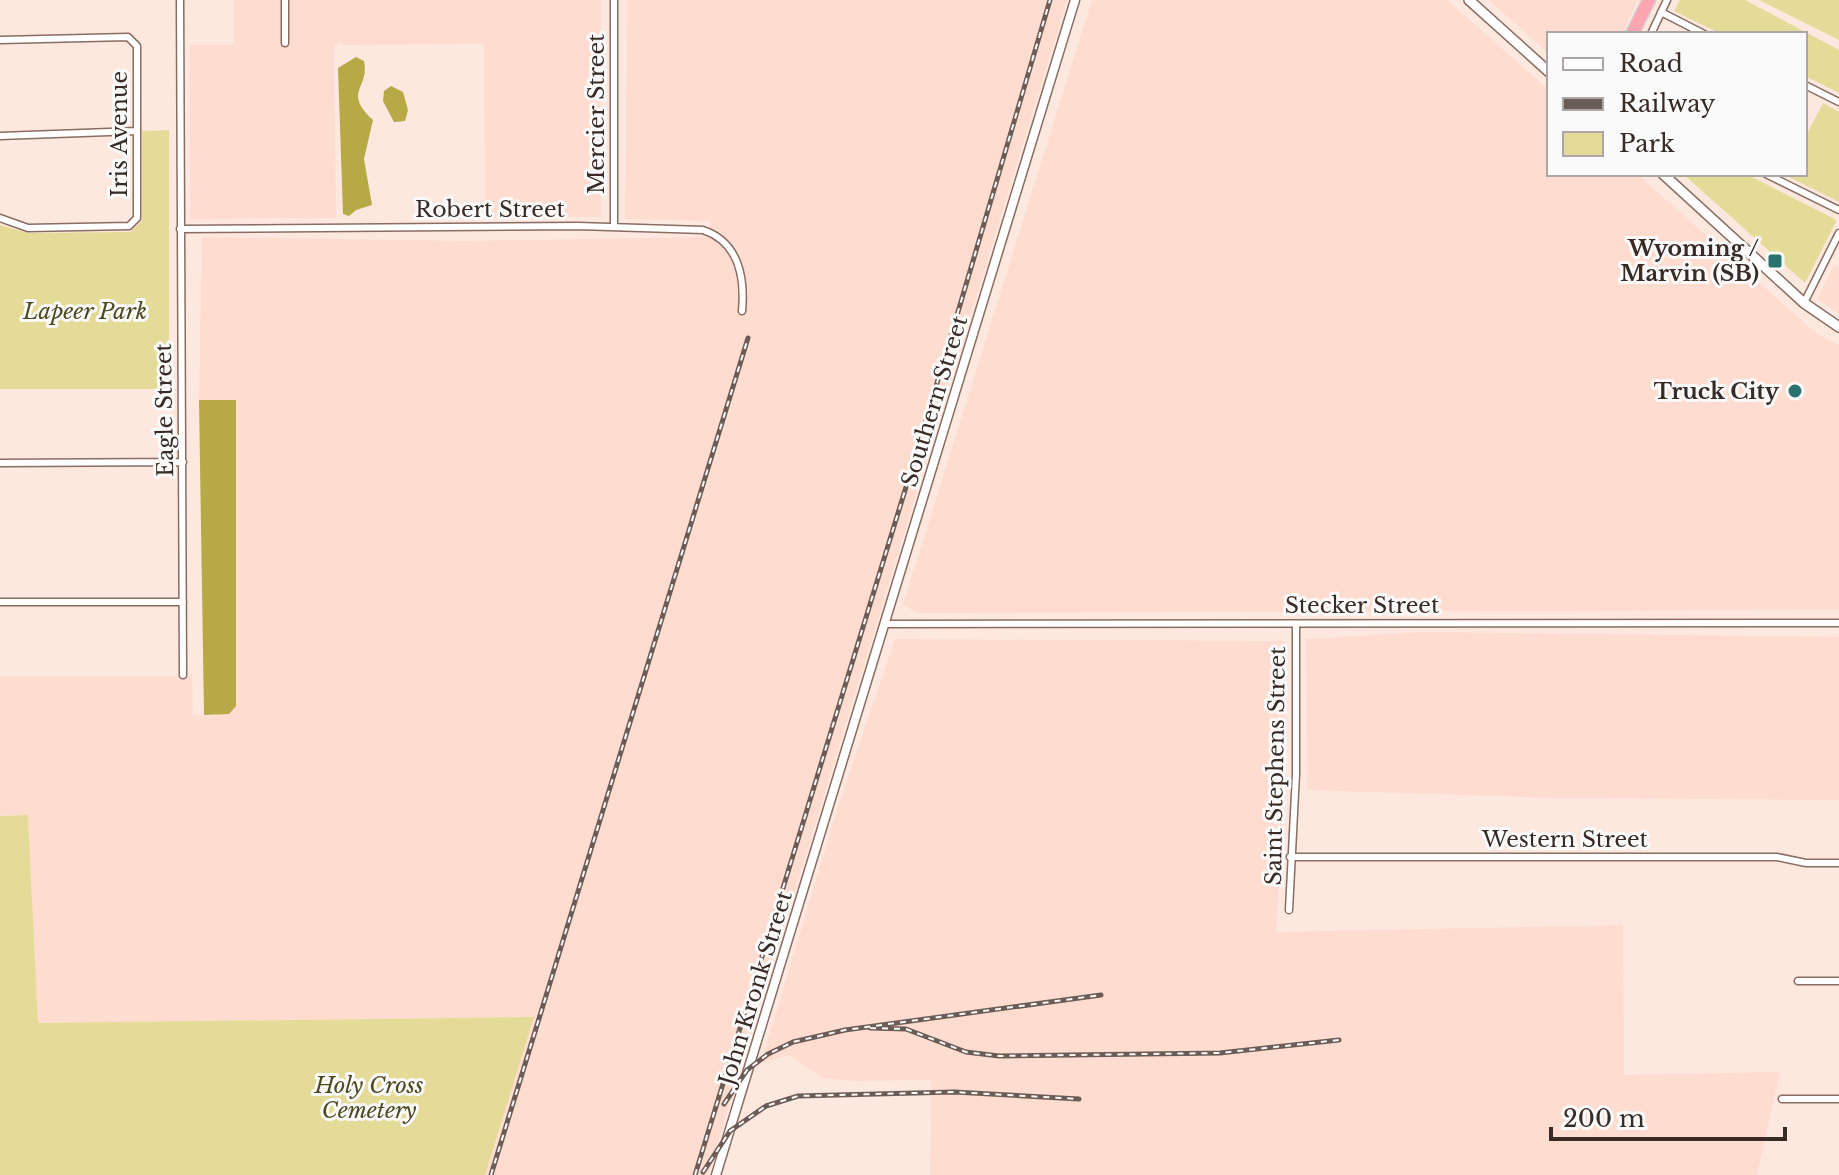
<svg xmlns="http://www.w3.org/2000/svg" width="1839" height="1175" viewBox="0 0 1839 1175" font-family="'Libre Baskerville',serif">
<rect width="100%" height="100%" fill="#fde8e0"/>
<path fill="#fedccf" d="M234,0H601V217H485L484,44L341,45V33L340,44L334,45L336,218L190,219V45H234Z
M627,0H1067L708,1175H485L533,1017L38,1023L28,816L0,815V676H192L193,715L214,716L236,706V400H199L202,237L465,241L709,237L710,221L625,219Z
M1092,0H1447L1549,90V174H1637L1817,334L1839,345V610L918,613L903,605Z
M1489,0H1638L1622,34H1549V54Z
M1834,265L1839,268V314L1817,299Z
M1424,632L1839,637V800L1556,798L1307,790L1306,639Z
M895,639L1285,641V792L1276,932L1623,925L1624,1075L1780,1072L1757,1175H930L931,1080L852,1081L822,1078L790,1055L761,1063L838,807Z"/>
<path fill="#e4db98" d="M1680,0H1745L1839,50V93L1805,76V34H1721L1674,11Z
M1759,0H1839V40Z
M1823,103L1839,112V202L1783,174H1805V138Z
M169,130V389H0V225L28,233L130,232L142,221V131Z
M1683,174H1746L1835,219L1836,222L1805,283Z
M28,815L38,1023L534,1017L485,1175H0V816Z"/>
<path fill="#b6a946" d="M356,57L364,61C370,88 342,92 373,120L364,159L372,205L356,210L349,216L343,214L338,68Z
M391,86L403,92L408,110L405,121L394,122L383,101L384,91Z
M199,400H236V706L229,714L204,715Z"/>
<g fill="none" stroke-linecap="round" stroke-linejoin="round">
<g stroke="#8a6c61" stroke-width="9">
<path id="minor" d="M180,0L183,675
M1661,12L1704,34
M1651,34L1667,0
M0,40L128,37L137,46V218L129,226L28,228L0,218
M285,43V0
M1805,85L1839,102
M0,136L137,131
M1766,174L1839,210
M614,227V0
M180,229L578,226L703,230C739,242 745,278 742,311
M1804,303L1839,233
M0,463L183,462
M0,602H183
M884,624L1839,623
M1290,857H1777L1806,863H1839
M1289,910L1296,774V624
M1798,981H1839
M1782,1099H1839"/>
</g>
<g stroke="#8a6c61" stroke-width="11">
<path id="tertiary" d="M716,1175L1075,0"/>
</g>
<g stroke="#8a6c61" stroke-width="12">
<path id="secondary" d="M1469,0L1549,72
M1663,174L1804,303L1839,327"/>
</g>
<g stroke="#d3d0cf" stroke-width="15">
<path id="motorway" d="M1632,34L1649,0"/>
</g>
<use href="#minor" stroke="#fff" stroke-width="6"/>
<use href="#tertiary" stroke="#fff" stroke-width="8"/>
<use href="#secondary" stroke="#fff" stroke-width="9"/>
<use href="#motorway" stroke="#fda6b1" stroke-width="12"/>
<g stroke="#6b5c56" stroke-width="5">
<path id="rail" d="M870,1028L906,1029L966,1052L999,1056L1220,1053L1339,1040
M724,1104L747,1070L768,1054L793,1042L845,1030L1101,995
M703,1172L730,1131L766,1106L798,1096L954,1092L1079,1099
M491,1175L748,338
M695,1175L914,461L1050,0"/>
</g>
<use href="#rail" stroke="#fafafa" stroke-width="2" stroke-dasharray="6" stroke-linecap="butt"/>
</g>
<g fill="#28726f" stroke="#fafafa" stroke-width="3">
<rect x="1767" y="253" width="16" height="16" rx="4"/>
<circle cx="1795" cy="391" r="8"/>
</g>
<g text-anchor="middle" stroke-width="6" stroke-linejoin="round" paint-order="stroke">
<g font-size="22" fill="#382b26" stroke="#fafafa">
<text transform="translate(596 114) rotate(-90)" y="8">Mercier Street</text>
<text transform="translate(119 134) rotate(-90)" y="8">Iris Avenue</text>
<text x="490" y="217">Robert Street</text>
<text transform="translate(934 401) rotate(-73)" y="8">Southern Street</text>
<text transform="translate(164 410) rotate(-91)" y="8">Eagle Street</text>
<text x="1362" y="613">Stecker Street</text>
<text transform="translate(1275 766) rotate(-89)" y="8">Saint Stephens Street</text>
<text x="1565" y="847">Western Street</text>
<text transform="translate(755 988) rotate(-73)" y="8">John Kronk Street</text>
</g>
<g font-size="22" font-weight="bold" fill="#382b26" stroke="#fafafa" text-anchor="end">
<text x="1759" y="256">Wyoming /<tspan x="1759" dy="25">Marvin (SB)</tspan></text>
<text x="1779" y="399">Truck City</text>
</g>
<g font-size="22" font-style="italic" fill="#4e481f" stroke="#fafafa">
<text x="85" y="319">Lapeer Park</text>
<text x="369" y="1093">Holy Cross<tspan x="369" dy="25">Cemetery</tspan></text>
</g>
</g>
<rect x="1547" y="32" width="260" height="144" fill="#fafafa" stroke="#aca7a5" stroke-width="2"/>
<rect x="1563" y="58" width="40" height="12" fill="#ffffff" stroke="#aca7a5" stroke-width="2"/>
<text x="1619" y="72" font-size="24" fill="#382b26">Road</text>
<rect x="1563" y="98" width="40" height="12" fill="#6b5c56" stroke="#aca7a5" stroke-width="2"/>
<text x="1619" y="112" font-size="24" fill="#382b26">Railway</text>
<rect x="1563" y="132" width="40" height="24" fill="#e4db98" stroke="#aca7a5" stroke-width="2"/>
<text x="1619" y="152" font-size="24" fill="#382b26">Park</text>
<path d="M1551 1127v12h234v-12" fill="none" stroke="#382b26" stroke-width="4"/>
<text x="1563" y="1127" font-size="24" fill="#382b26" stroke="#fafafa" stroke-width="6" paint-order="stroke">200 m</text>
</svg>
